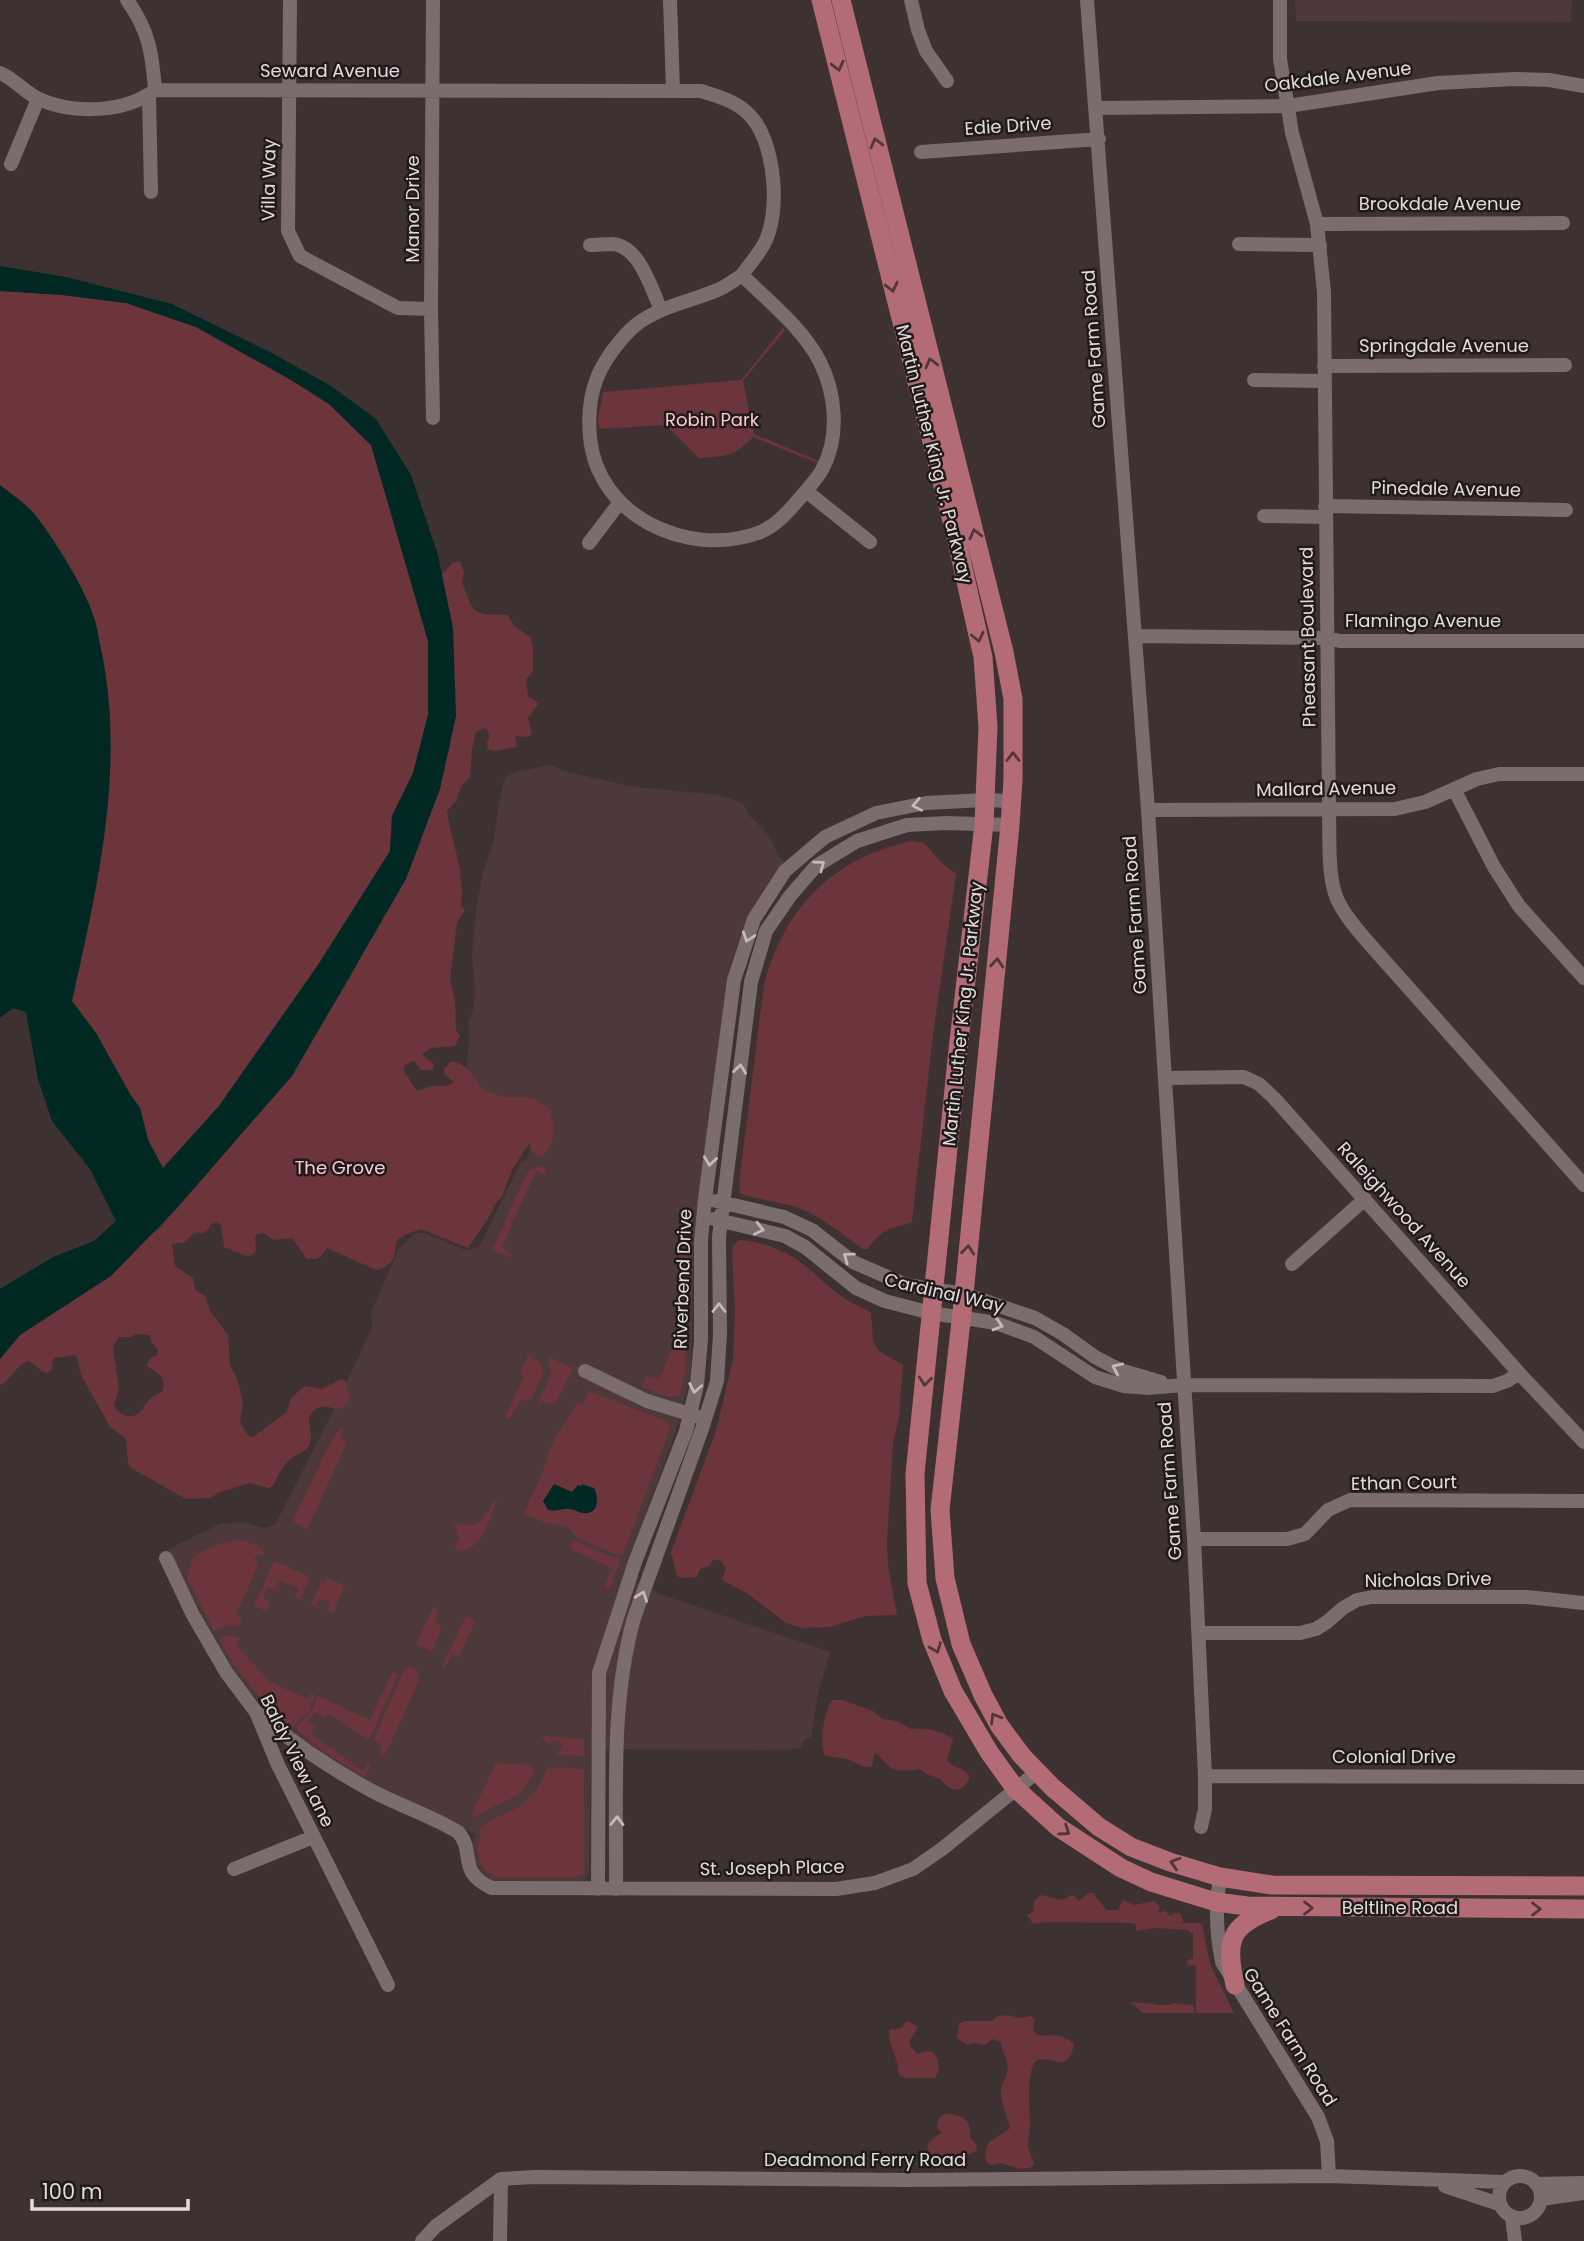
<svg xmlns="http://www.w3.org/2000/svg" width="1584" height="2241" viewBox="0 0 1584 2241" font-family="Poppins,sans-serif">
<rect width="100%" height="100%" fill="#3e3132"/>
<path fill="#4d393a" d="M1295,0H1572L1571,22L1296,21Z
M551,765L564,771L628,786L717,795L735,800L744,805L749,815L770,837L778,855L786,865L751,912L739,939L730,967L694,1233L691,1376L674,1437L623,1575L660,1594L830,1652L818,1694L811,1737L804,1740L800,1748L788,1750L591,1749L589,1872L587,1878L580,1882L496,1883L477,1870L473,1861L472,1843L475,1834L358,1780L289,1730L266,1709L238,1679L219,1648L168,1549L220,1524L243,1522L264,1528L275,1525L330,1417L372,1328L371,1312L399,1248L416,1233H424L465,1250L477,1248L481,1244L520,1163L528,1159L535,1107L463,1091L469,1047V1021L473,1011L475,993L472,953L476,910L483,872L494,840L499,802L505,777L519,771Z"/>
<path fill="#6c353c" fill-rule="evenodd" d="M0,291L62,295L126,303L196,327L291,380L329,404L371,445L428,641V715L413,773L392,816L390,851L318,965L219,1106L163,1168L148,1140L140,1108L130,1094L96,1033L72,1001C98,887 125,770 102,654C99,642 98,629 94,618C86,590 54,539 36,516C27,504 12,495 0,485Z
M783,328L785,330L743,381L754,434L821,462L820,464L753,437C734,457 725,456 699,458L666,425L599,429L598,418L603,392L741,380Z
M454,562H460L464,572L462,583C466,590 467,597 471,605C476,617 496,614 508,615L513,625L530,637L533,648V670L526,680L528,697L534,699L538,704L528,718L532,734L527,737L515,736L517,747L494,751L488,749L487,743C490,737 490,733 485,728L476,732L472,749L470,777L462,785L456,801L447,811C451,841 466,874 461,905L465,910L457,922L450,979L455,1001L456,1030L460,1035L455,1046L432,1048L422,1054L434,1065L432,1070H420L414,1060L404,1066V1071L417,1091C422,1090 428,1086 433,1086C441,1085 446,1088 454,1082L445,1075L444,1069L451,1061C476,1066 473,1087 493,1094C513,1102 534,1088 548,1110L552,1111L550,1114C558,1128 554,1146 542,1156C531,1156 534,1150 529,1144L513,1168L502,1196L495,1205L487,1220L468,1248L421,1229C414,1232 400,1235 396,1242C395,1245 396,1250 395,1253C394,1262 384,1269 376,1270L327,1248C321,1258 318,1261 306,1258L292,1238L274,1240L264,1233L257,1234L255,1238L256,1250L253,1255L247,1256L224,1247L221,1225L216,1222L210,1225L208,1230L203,1233C191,1230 191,1240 182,1243C178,1243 175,1243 172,1244L175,1266L193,1278L195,1290L205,1296L210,1311L228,1335L230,1365L238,1381L243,1404L240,1422L248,1436L253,1437L286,1413L292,1397L305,1386L321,1389L342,1379L346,1382L350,1399C341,1418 327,1401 316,1409C301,1418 316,1434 309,1445C305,1453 298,1453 292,1458C282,1465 278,1476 273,1486L268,1488L250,1483L220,1492L210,1498L186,1499L131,1468L128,1463L126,1439L111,1428L108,1423L82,1377L76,1355L53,1358L52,1370L47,1373C39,1371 36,1364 28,1361C13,1367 12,1381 0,1385V1348L160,1228L323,1022L351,976L425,828L436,798L439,782L450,747L442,574ZM136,1334L150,1335L151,1341L158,1350L157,1356L151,1357L146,1366C157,1371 168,1379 162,1392C161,1393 152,1396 152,1397C147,1401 145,1407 141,1411C132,1421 119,1416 114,1405L119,1389L113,1347L119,1337H131Z
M912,841L924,843L944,865L956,874L933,1034L912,1221L911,1223C889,1228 880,1231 868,1249H863C839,1232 822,1216 793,1206C776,1201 756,1200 740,1193L739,1183L764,984C785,906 833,858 912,841Z
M542,1166L547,1170L545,1176L536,1171L502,1247L511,1256V1258L492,1250L526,1175L530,1170Z
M683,1233L689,1234L686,1344V1368L680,1396L669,1397L642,1387L647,1376L659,1379L682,1326L675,1322Z
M739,1240C760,1241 784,1250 800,1262C814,1272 827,1286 842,1297C851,1303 861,1307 871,1312L873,1341L880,1352L903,1365L899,1417L893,1443L887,1539L888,1566L897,1615L865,1616L830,1627L802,1628L786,1623L748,1594L722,1580L726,1568L720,1560H713L709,1566L700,1569L697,1577L681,1578L677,1576L671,1552L716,1431L733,1360L735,1309L732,1254L733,1246Z
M528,1355L540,1362L543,1373L532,1398L519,1402L510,1419L505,1417L524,1376L520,1374Z
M548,1357L573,1368L555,1405L542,1401L540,1405L539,1401L551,1375Z
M588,1391L664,1420L671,1426L623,1555L612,1553L579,1539L567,1527L543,1522L523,1514L539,1481L554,1440L578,1403L583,1405Z
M340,1428L344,1429L340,1438L347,1442L307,1530L293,1521L325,1453Z
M495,1499L497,1500C489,1518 480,1558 454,1549L459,1538L454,1522C478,1531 486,1518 495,1499Z
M242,1540L262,1548L263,1556L257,1554L254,1560L259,1563L236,1615L242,1618L238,1627L230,1625L214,1631L187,1577C192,1571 189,1562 194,1557C202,1548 231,1540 242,1540Z
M573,1540L608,1556L621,1558L609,1591L604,1588L612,1568L572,1550L570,1544Z
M274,1561L310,1577L300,1600L295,1597L299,1588L279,1581L275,1590L267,1588L263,1597L270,1602L266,1611L254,1606Z
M327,1578L345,1585L333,1613L327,1610L330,1602L319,1598L315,1606L311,1604L321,1582L324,1583Z
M433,1607L437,1608L436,1620L441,1629L432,1652L416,1645Z
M466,1616L472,1619L475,1622L460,1655L459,1657L452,1654L445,1668L442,1667Z
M227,1635L239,1638L237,1646L270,1682L308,1699L311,1693L315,1695L309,1711L291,1728C262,1703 240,1675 220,1642L219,1640Z
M406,1666L417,1671L419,1681L386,1753L382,1755L379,1754L382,1745L373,1740Z
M392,1672L398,1675L369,1740L329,1713L323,1718L315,1712L308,1721L315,1727L311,1734L363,1771L368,1764H371L365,1777L327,1754L295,1728L311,1712L318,1696L370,1720Z
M833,1700H842L873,1711L883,1719L896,1721L911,1729C924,1727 942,1731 953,1739L947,1760C954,1769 963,1766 970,1777C966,1786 959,1794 948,1787C945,1785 943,1781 940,1779C932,1775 928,1776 920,1769C898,1772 892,1773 878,1754H874L872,1767C862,1768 858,1763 849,1760C841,1757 833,1758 825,1755C819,1744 824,1709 833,1700Z
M541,1736L584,1739V1756L554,1754L563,1748L559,1740L548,1744Z
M496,1763L533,1765L535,1772C515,1807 501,1798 474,1818L472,1813Z
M550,1767L584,1769V1873L573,1878H502C478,1872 474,1855 481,1833L478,1831C489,1816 505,1816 520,1806C527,1800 534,1793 539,1786C543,1779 544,1772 550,1767Z
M1088,1893H1093L1107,1910H1118L1123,1900L1134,1905L1154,1901L1160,1907L1158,1913L1163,1912L1165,1910L1170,1916L1174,1913H1180L1183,1921L1180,1923H1199L1202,1925L1210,1964L1234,2013H1196V1966L1187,1965V1961L1193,1958V1933H1190L1189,1930L1154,1928L1136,1931V1924L1129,1923L1047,1922L1033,1924L1027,1915L1033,1912L1034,1901L1041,1895L1062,1900L1073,1895L1079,1901Z
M1127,2002L1154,2004L1155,2005H1172V2003L1194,2005V2013H1143L1133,2004Z
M1004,2015L1022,2018L1031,2016L1035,2020L1033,2031L1038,2035C1055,2037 1060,2032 1074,2044C1068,2078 1049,2052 1036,2061C1026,2069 1030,2114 1030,2126C1030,2132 1028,2137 1028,2143C1028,2149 1032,2157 1034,2164L1030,2168L1019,2169L1002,2163L991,2165L986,2162C982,2138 996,2141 1010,2128C1007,2118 1000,2100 1001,2090C1002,2080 1010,2075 1007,2063C1006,2056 1001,2050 1001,2042L993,2039L985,2045L973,2043L967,2045L957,2038L959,2024L964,2021H992L996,2017Z
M907,2021L918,2027L910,2040V2046L918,2054L926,2051L933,2052L938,2060L939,2071L935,2078H908L900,2076C896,2069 899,2065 896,2059C892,2048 889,2043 889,2030L901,2028Z
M943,2114C961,2113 973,2120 970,2138L976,2144L977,2150C962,2159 949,2161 932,2157C922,2145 930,2139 942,2133L937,2128L938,2120Z"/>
<path fill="#012822" d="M0,266L66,277L172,304L268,351L331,386L376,419L411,475L438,555L453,628L456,716L440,789L406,879L292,1076L177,1208L111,1276L20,1335L0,1359V1289L53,1257L94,1241L116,1221L90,1169L52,1121L38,1079L26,1012L13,1008L0,1018V485C12,495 27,504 36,516C54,539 86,590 94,618C98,629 99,642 102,654C125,771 97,887 72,1001L96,1033L130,1094L140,1108L148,1140L163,1168L219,1106L318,965L390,851L392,816L413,773L428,715V641L371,445L329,404L291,380L196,327L126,303L62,295L0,291Z
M554,1484L572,1492L578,1485L581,1486L582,1484L594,1488C599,1498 599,1515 583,1513C577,1512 572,1508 565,1509C558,1510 555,1511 548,1510L543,1501Z"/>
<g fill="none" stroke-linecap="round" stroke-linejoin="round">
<path stroke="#7b6c6d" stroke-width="14" d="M127,0C149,31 152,52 155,90
M290,0L288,231L300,256L398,308L431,309
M433,0L431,309L433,418
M670,0L673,90
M911,0L918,30L926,51L947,81
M1087,0L1148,810L1194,1539L1205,1776V1809L1201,1827
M1280,0V59L1292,133L1317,224L1324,292L1329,810C1330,837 1327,875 1337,899C1344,914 1355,927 1366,940L1584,1185
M0,73C15,79 26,94 41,100C74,114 125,113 155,90L701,91C720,97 740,102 753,119C775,146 781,213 764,244C758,255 749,265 742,275
M149,95L151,192
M1096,108L1288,106L1438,83L1514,79L1549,80L1584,86
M921,152L1099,139
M11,164L38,99
M1317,224L1563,223
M1239,244L1320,245
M590,245C597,245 605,244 613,244C640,247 651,288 661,310
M742,275C769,302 803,328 820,362C836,394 840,437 822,470C816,480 807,490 799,499C788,512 775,527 758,533C687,558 597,516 590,437C586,392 598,364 629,331C652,308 686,303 715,291C724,288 733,281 742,275Z
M1324,366L1565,365
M1254,380L1324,381
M806,491L870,542
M1325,506L1566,510
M1264,516L1325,517
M589,543L620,502
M1136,636L1327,638L1340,641H1584
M1454,789L1494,867L1519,906L1584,978
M1148,810L1395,809L1425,802L1477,779L1499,774H1584
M1165,1078L1244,1077L1259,1084L1274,1098L1519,1373L1584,1442
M716,1201L784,1217L812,1230L853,1262L906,1285L964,1294L1035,1318L1063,1334L1095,1357L1120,1370L1161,1382
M714,1219L785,1236L805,1247L856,1288L885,1301L931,1313L996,1323L1034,1337L1095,1377L1124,1386L1148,1388L1183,1385L1493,1386L1507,1381L1519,1373
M1292,1264L1365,1199
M585,1371L647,1401L696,1416
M1194,1539H1287L1305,1534L1328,1510L1350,1500L1584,1501
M166,1558L193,1615L226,1672L256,1712L278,1765L388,1985
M1199,1633H1300L1316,1629L1327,1622L1343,1608L1357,1600L1372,1597H1527L1584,1603
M256,1712C293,1743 331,1769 374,1792C401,1806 431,1816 458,1832C476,1852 456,1872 492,1888L836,1889L875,1883L913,1869L942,1849L1037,1772
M1205,1776L1584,1777
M234,1869L313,1837
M1220,1877C1215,1906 1216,1932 1222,1962L1318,2117L1327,2141L1329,2176
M598,1889L599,1673L635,1562L686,1431L697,1385L701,1340V1240L705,1199L734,980L754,919L785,871L825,837L876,813L926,803L985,800L1012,801
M616,1889C617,1800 610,1704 634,1618L702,1429L717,1381L720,1334L719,1237L751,982L766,931L790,896L816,866L857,841L907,825L946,823L1010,825
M1499 2197a21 21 0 1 1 42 0a21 21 0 1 1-42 0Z
M1536,2184L1584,2183
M1445,2186L1499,2204
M1541,2199L1584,2193
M1512,2217L1515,2241
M422,2241L436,2226L501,2179L535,2177L907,2180L1329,2176L1503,2182
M500,2241L501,2179"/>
<path stroke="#b36b75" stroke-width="19" d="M821,0L955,533L983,657L988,727L984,824L958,1050L915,1474L917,1583L932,1640L953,1691L989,1752L1015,1788L1058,1827L1121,1868L1151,1882L1216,1902L1247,1906L1584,1909
M841,0L1004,652L1013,699V780L1010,825L964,1294L940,1510L945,1578L961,1644L983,1695L999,1725L1022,1756L1052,1787L1099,1827L1131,1847L1170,1862L1220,1877L1272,1885L1584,1886
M1235,1985C1226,1942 1228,1926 1271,1910"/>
</g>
<defs><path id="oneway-chevron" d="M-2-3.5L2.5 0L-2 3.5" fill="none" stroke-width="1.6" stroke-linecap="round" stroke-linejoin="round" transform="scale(1.75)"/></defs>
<g stroke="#53363a">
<use href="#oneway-chevron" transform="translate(838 66) rotate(76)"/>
<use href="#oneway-chevron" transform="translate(876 143) rotate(-104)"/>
<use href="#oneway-chevron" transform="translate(892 287) rotate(76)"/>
<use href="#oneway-chevron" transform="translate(931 363) rotate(-104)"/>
<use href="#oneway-chevron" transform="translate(975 534) rotate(-104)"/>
<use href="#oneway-chevron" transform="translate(978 637) rotate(77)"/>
<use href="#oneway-chevron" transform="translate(1013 757) rotate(-90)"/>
<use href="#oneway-chevron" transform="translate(997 963) rotate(-85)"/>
<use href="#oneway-chevron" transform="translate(968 1250) rotate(-84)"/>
<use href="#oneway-chevron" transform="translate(925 1381) rotate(96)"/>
<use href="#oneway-chevron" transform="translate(936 1648) rotate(69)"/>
<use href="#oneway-chevron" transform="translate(995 1718) rotate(-121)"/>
<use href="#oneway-chevron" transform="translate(1065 1831) rotate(35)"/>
<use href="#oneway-chevron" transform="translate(1175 1863) rotate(-162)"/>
<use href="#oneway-chevron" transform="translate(1308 1908)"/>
<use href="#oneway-chevron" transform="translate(1536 1909)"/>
</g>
<g stroke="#c4babb">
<use href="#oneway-chevron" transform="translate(917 805) rotate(169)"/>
<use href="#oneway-chevron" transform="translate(820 865) rotate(-37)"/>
<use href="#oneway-chevron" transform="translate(748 937) rotate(108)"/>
<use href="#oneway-chevron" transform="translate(740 1069) rotate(-83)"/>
<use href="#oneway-chevron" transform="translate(710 1161) rotate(98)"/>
<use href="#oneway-chevron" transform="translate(759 1229) rotate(13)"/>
<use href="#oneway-chevron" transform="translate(848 1257) rotate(-144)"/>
<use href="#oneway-chevron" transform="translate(719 1308) rotate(-90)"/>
<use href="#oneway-chevron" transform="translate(998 1325) rotate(16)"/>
<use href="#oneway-chevron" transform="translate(1117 1368) rotate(-156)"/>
<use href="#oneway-chevron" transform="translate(695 1388) rotate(101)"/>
<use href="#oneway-chevron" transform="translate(642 1596) rotate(-70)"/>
<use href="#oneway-chevron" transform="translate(617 1821) rotate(-89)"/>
</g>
<g text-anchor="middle" stroke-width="5" stroke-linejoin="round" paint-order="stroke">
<g font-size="18" fill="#e4dcdc" stroke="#201a1b">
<text x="330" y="77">Seward Avenue</text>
<text transform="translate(1338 77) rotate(-7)" y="6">Oakdale Avenue</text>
<text transform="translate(1008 126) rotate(-4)" y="6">Edie Drive</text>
<text transform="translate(269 180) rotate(-89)" y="6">Villa Way</text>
<text x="1440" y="210">Brookdale Avenue</text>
<text transform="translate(413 209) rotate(-90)" y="6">Manor Drive</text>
<text x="1444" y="352">Springdale Avenue</text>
<text transform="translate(1094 349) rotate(-94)" y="6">Game Farm Road</text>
<text transform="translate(934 454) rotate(76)" y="6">Martin Luther King Jr. Parkway</text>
<text transform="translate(1446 489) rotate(1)" y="6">Pinedale Avenue</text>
<text x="1423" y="627">Flamingo Avenue</text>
<text transform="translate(1308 637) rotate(-91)" y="6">Pheasant Boulevard</text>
<text transform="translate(1326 789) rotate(-1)" y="6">Mallard Avenue</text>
<text transform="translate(1135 915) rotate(-94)" y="6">Game Farm Road</text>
<text transform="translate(963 1014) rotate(-84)" y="6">Martin Luther King Jr. Parkway</text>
<text transform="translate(1404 1215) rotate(48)" y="6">Raleighwood Avenue</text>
<text transform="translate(683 1279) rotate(-88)" y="6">Riverbend Drive</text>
<text transform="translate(944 1293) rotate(13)" y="6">Cardinal Way</text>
<text transform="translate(1170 1481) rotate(-94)" y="6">Game Farm Road</text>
<text transform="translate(1404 1483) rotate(-1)" y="6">Ethan Court</text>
<text transform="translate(1428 1580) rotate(-1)" y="6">Nicholas Drive</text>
<text x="1394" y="1763">Colonial Drive</text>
<text transform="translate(297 1761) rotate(64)" y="6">Baldy View Lane</text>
<text transform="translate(772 1868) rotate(-1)" y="6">St. Joseph Place</text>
<text x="1400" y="1914">Beltline Road</text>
<text transform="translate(1290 2037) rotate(58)" y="6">Game Farm Road</text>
<text x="865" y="2166">Deadmond Ferry Road</text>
</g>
<g font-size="18" fill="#fbcace" stroke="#201a1b">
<text x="712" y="426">Robin Park</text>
<text x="340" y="1174">The Grove</text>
</g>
</g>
<path d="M32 2199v10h156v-10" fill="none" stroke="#e4dcdc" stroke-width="3.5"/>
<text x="42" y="2199" font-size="21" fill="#e4dcdc" stroke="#201a1b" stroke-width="5" paint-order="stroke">100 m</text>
</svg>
